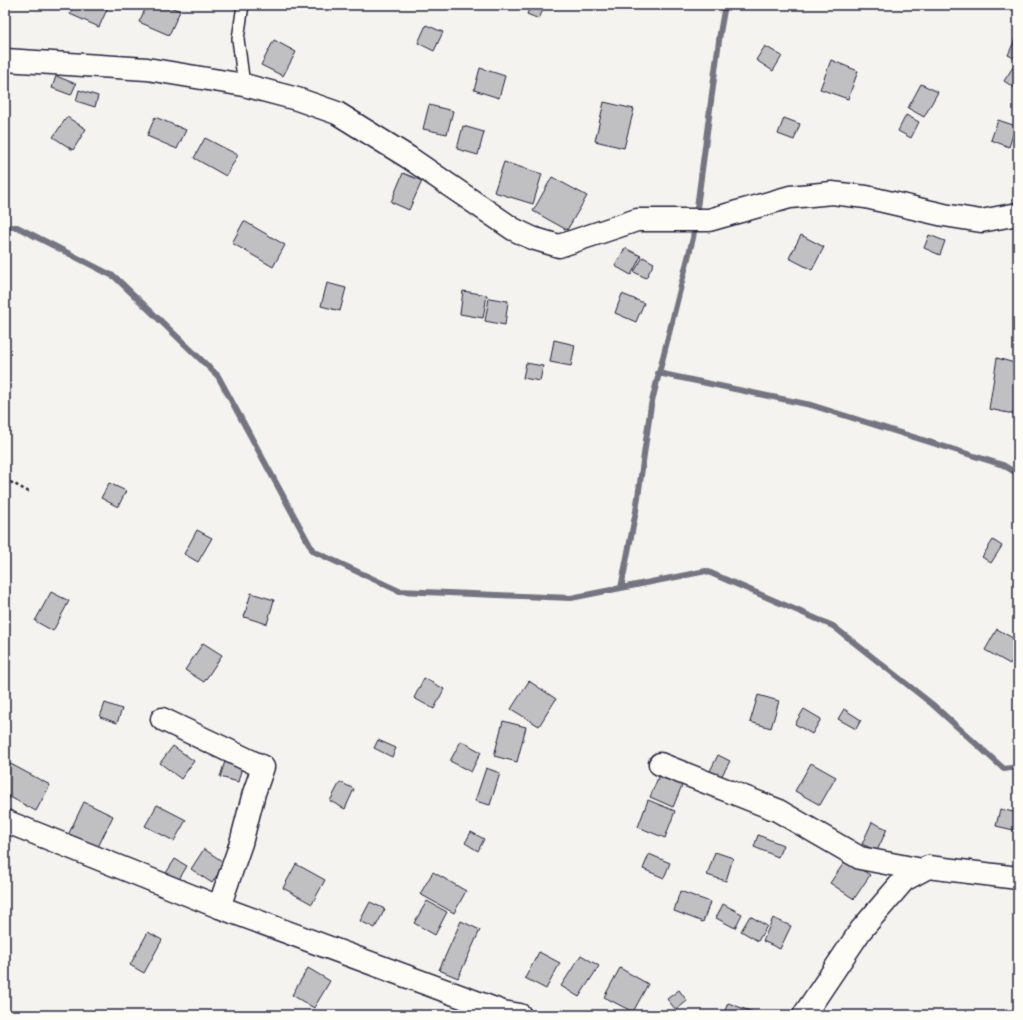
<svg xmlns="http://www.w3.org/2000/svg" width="1023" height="1020" viewBox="0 0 1023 1020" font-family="Mynerve,sans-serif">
<rect width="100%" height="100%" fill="#f4f3ef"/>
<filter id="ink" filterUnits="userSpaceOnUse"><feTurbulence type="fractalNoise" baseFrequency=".025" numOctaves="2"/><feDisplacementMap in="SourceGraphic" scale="8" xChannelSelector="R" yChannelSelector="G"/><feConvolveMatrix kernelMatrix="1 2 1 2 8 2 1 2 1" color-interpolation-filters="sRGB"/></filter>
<g filter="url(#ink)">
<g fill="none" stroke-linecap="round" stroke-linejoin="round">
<path stroke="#757582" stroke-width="6" d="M5,227H17L115,277L218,376L313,551L399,591L571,598L706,571L833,626L932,704L1004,769L1018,767
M658,373L811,405L1003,465L1018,474
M621,588L636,511L651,405L693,238L720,33L725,5"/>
</g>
<path fill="#c0bfc2" stroke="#22223b" d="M74,5H109L99,27L70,14Z
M147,5H166L180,11L169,35L139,22Z
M531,5L544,7L539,19L527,14Z
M426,25L443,32L434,51L418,43Z
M1017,35H1018V60L1008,55Z
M274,40L296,52L283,76L261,65Z
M765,46L782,56L773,71L756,60Z
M831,60L858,71L848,99L820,89Z
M1015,64L1018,66V90L1004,81Z
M480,68L505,76L499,98L474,90Z
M56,76L76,84L71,95L52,88Z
M921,84L938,92L924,117L908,108Z
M79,90L98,96L95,107L76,101Z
M604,102L634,109L624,148L595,141Z
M429,105L453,111L447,134L423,129Z
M906,115L919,122L911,138L898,131Z
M67,117L86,129L73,150L53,137Z
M155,117L186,130L177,149L147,136Z
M784,118L800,124L794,140L778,134Z
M998,120L1016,126L1009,147L991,140Z
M463,126L484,132L478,155L457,149Z
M205,138L238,155L226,176L194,158Z
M504,162L542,174L533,204L494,192Z
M403,173L422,181L409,210L391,202Z
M552,177L587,196L567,230L533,211Z
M244,221L285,245L273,267L232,243Z
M801,235L824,247L812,270L789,258Z
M929,235L945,241L940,255L924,248Z
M625,248L641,256L631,275L615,266Z
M643,257L654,263L646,278L634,272Z
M327,283L346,288L340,311L321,306Z
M463,291L487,295L483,318L460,314Z
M622,294L644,303L636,322L615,313Z
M489,298L508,301L505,325L485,321Z
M554,340L575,345L571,366L550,362Z
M997,358L1018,364V415L989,409Z
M526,363L543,366L540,381L523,378Z
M109,483L126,491L118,507L101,498Z
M197,530L212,538L198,562L184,554Z
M993,540L1002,546L991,563L982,557Z
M51,592L69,601L53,631L35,621Z
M251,593L274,600L267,624L244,617Z
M997,629L1018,641V651L1010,664L985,650Z
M203,643L222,655L204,682L185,670Z
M424,678L444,689L434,709L414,698Z
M529,681L556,699L539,726L511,709Z
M758,695L779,701L771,728L750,722Z
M105,703L122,709L117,723L100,717Z
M804,709L821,719L812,734L795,724Z
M844,709L861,720L856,729L838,719Z
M503,721L526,727L517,762L494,756Z
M378,740L396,748L392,757L374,748Z
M461,741L481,752L471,772L450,761Z
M173,746L194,761L181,779L160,763Z
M718,755L730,761L720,779L709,773Z
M226,758L243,763L238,782L220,777Z
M5,761L50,785L36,811L10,797L5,805Z
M811,763L836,777L820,805L795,791Z
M486,768L500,773L490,805L475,801Z
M660,773L683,783L673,807L650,797Z
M340,782L354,789L345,809L330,801Z
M648,800L675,811L665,838L638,827Z
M84,802L113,816L97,849L68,835Z
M157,805L186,820L174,841L145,826Z
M1000,809L1018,813V831L996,826Z
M872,822L887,829L877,851L862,844Z
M471,832L484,839L478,851L465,843Z
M758,835L783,845L778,857L754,847Z
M204,849L225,863L212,883L191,869Z
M715,852L733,858L726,881L707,875Z
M649,854L670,863L664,878L643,869Z
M175,859L187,866L178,881L166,873Z
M846,860L870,875L854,899L830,883Z
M296,864L325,880L312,904L283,888Z
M433,872L466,891L454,913L420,894Z
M680,891L710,902L703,922L674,911Z
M427,901L447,912L435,935L414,923Z
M370,902L385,909L375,928L360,921Z
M723,904L742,914L735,928L716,918Z
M750,916L767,926L758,941L741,931Z
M773,918L791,926L780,949L763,941Z
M461,921L480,930L458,978L439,970Z
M148,932L162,940L144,973L130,965Z
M539,952L560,963L546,989L525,978Z
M581,955L599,966L579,997L561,986Z
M308,968L330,981L314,1008L292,995Z
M620,968L648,984L633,1012L604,997Z
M679,990L687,1001L676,1010L667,999Z
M728,1003L761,1015H723Z"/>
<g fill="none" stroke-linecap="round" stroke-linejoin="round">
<g stroke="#22223b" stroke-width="14">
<path id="service" d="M243,5L238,39L244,85"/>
</g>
<g stroke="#22223b" stroke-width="25">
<path id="minor" d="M5,60L147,69L244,85L297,99L337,113L408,157L513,229L532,238L559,246L637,220H709L790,197L832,193L866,197L944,215L981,221L1018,214
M162,719L263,767L254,793L241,843L219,907
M660,764L777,810L860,858L922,870
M5,821L219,907L503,1012L520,1015
M804,1015L861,930L904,880L928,867L1018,878"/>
</g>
<path stroke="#22223b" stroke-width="2.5" stroke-dasharray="3 3" stroke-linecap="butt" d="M5,479L29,492"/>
<use href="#service" stroke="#fdfcf7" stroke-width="11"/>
<use href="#minor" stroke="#fdfcf7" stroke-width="22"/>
</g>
</g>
<rect width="1023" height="1020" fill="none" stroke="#fdfcf7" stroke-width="20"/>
<rect x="10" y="10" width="1003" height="1000" fill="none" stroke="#22223b" stroke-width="1.5" filter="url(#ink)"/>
</svg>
